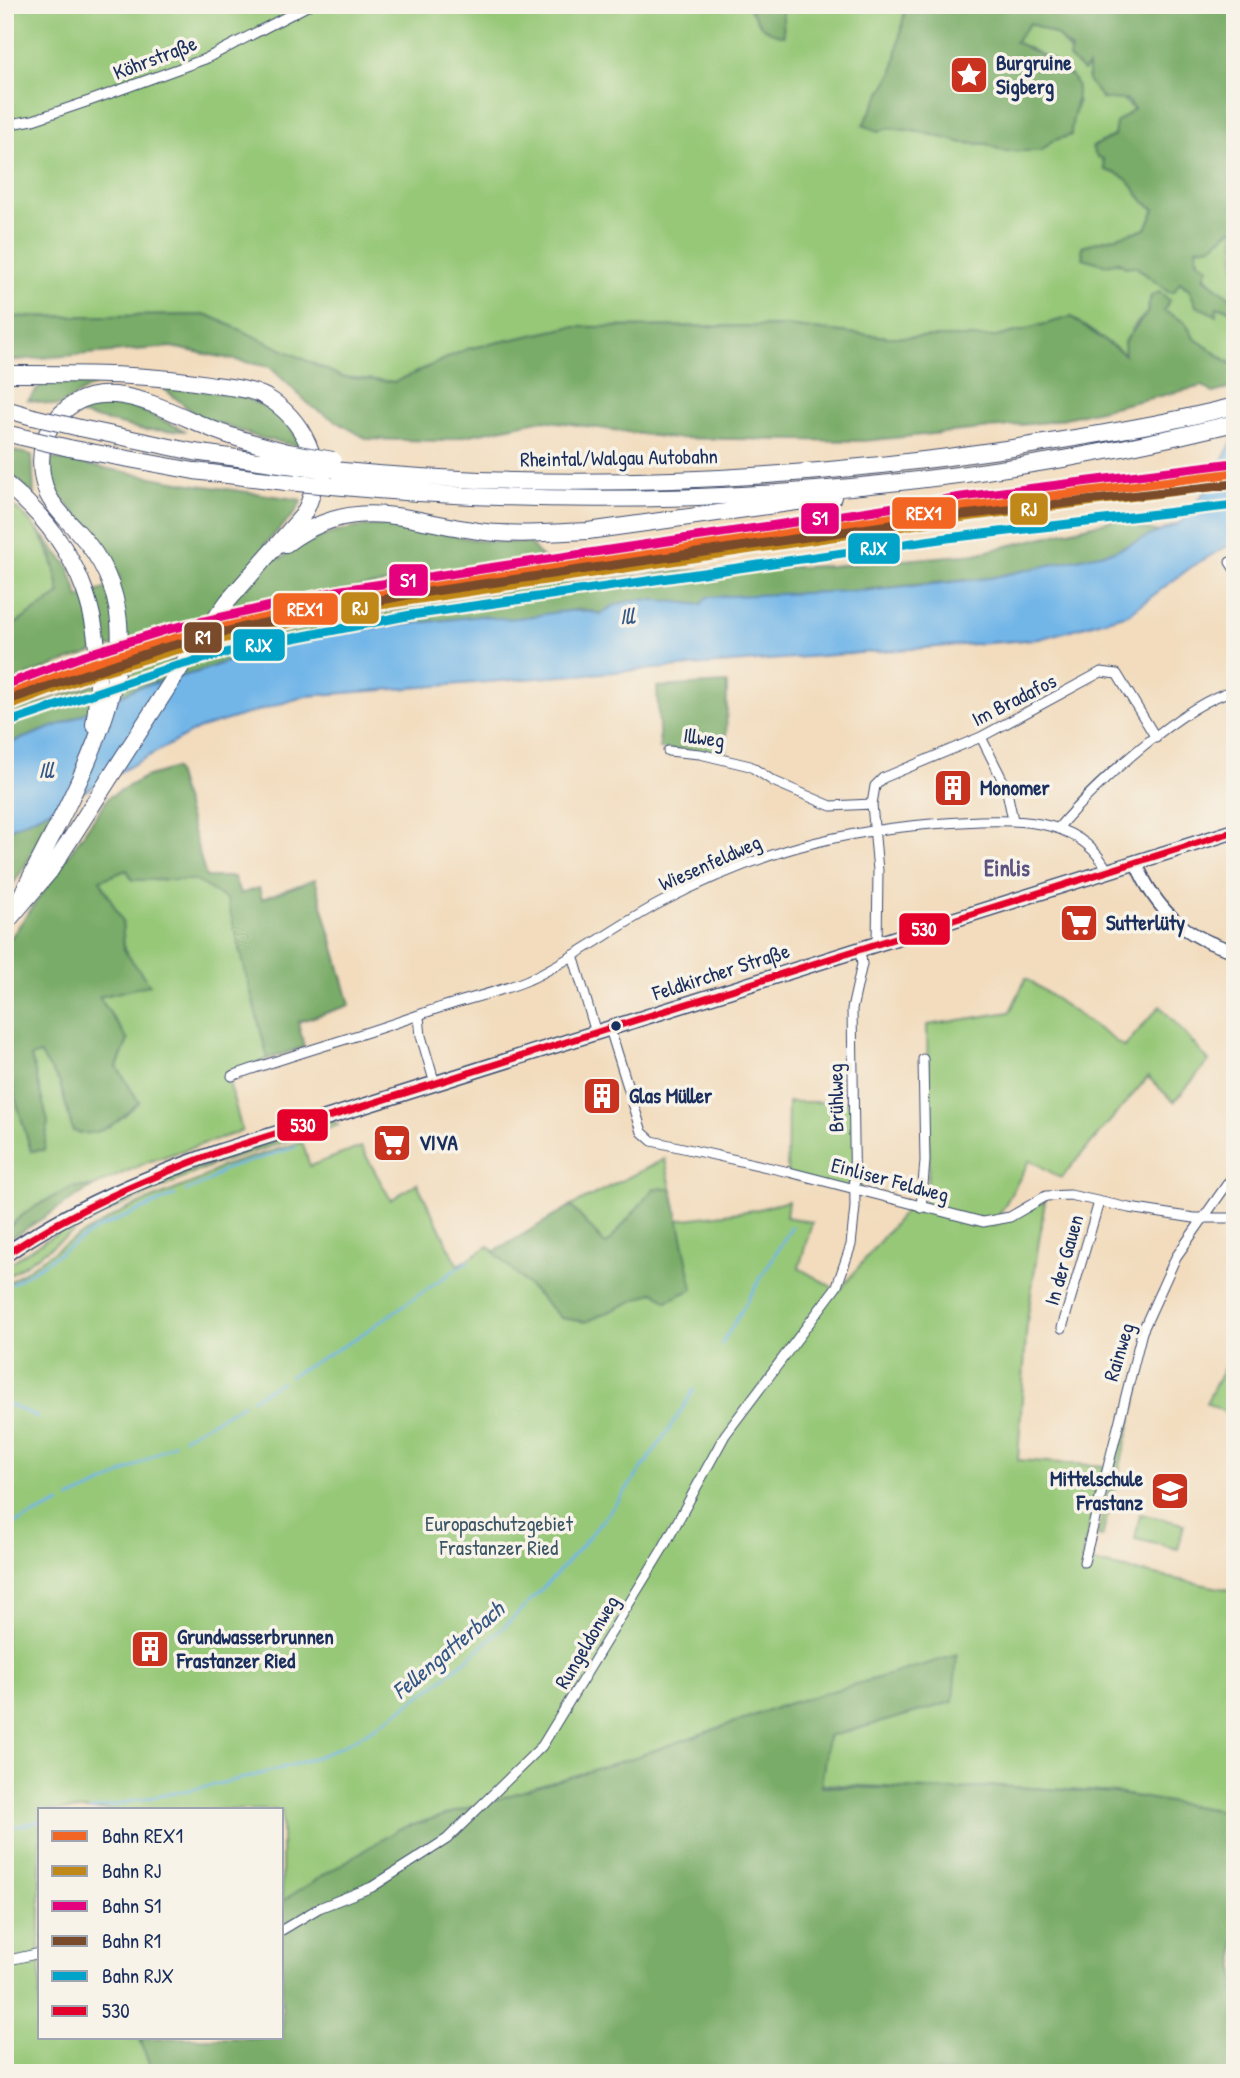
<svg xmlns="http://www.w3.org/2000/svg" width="1240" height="2078" viewBox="0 0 1240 2078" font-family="'Patrick Hand',sans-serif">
<rect width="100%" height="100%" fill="#f7f3e8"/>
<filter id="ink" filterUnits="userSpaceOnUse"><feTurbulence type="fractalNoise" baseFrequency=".0143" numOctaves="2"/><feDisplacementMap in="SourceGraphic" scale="14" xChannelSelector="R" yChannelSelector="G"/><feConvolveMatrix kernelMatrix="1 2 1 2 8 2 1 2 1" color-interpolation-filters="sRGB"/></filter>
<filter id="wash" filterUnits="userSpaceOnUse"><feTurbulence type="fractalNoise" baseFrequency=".00686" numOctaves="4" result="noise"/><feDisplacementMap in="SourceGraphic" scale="28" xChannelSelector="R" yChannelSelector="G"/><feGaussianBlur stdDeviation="1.57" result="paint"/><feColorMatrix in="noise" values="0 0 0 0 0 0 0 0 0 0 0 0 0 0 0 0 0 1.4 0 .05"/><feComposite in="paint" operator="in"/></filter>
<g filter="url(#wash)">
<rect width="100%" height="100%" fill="#f2dcbd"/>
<path fill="#97c878" stroke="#597c6b" stroke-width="2" fill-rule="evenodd" d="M5,5H906L893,72L863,125L878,131L890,128L921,132L963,143L987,144L1003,151H1041L1052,141L1071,135V124L1078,102L1056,70L1054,61L1015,42L1030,23L1058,36L1083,70L1088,65L1134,110L1115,135L1093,147L1103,159L1105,170C1144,180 1127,195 1155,209L1146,229L1082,246L1083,258L1135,266L1162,284L1180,282L1216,315L1217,307L1226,308L1235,316V362L1232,364L1194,338L1185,322L1172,318L1164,311L1169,300L1151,296L1147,313L1132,328L1126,355L1071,317L997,337H888L784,326L570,327L467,349L395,382L342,377L208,315L5,317Z
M1235,226V301C1214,287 1197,275 1197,248L1222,238Z
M5,500C43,527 51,549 60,594L5,631Z
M128,869L133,880H195L228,900L268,1059L227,1074L242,1131L148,1162L92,1187H72L13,1223L5,1232V1062L31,1151L48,1123L31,1057L40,1053L60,1083L73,1131L139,1102L117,1067L128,1040L99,997L149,984L124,950L122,920L99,880Z
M1026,978L1124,1047L1160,1006L1209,1061L1174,1102L1148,1077L1061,1178L1030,1160L993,1226L1045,1201L1027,1321L1018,1460L1104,1466L1081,1560L1235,1591V1813L1115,1793L996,1786L949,1790L821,1784L282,1926V1810H40V2038H140L152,2073H5V1285L62,1246L125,1210L199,1180L223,1166L302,1142L310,1166L361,1147L391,1200L417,1183L458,1265L489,1246L495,1252L571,1206L665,1159L678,1220L755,1210L788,1201L786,1217L812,1222L799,1268L839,1291L907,1208L924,1211L929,1163L927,1025L1010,1012ZM917,1712L828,1737L825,1751L820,1725Z
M788,1102H856L861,1195L787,1177Z
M333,1121L338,1125L215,1164L123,1205L79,1228L5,1278V1267C105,1195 218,1159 333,1121Z
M1235,1347V1417L1206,1403Z
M1136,1381L1141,1382L1102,1537L1097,1536Z
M1140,1514L1184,1524L1178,1549L1135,1539Z"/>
<path fill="#79ac68" stroke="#4a6e63" stroke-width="2" d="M747,5H782L784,36C758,30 761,25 747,5Z
M906,5H1162L1180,13L1184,5H1235V226L1212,246L1197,248V260L1208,267L1204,278L1235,301V316L1226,308L1217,307L1216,315L1196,306L1189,289L1180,282L1174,292H1168L1135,266L1125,267L1120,262L1106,265L1083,258L1082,246L1146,229L1155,209C1129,195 1141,179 1105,170L1103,159L1096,156L1092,147L1114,136L1116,123L1134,109L1127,100L1103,99L1088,81V66L1083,71L1069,58L1071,50L1058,36L1030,23L1015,42L1054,61L1056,70C1093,76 1070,113 1071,135L1052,141L1041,151H1003L987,144L963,143L921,132L890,128L878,131L863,125L893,72Z
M1160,292L1169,300L1164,311L1185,322L1194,338L1231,364L1235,362V387L1213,393L1203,386L1048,422L864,441L669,438L543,420L441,441L367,439L312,407L270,367L171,347L5,361V317L208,315L342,377L395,382L467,349L570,327L784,326L888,337H997L1071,317L1125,355L1124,342L1147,313L1151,296Z
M44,382L97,383L59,406L28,400Z
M157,383L244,397L284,417L303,447L257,437L198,416Z
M95,401L132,406L186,431L144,430L78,414Z
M5,449L32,455L34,495L5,468Z
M50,458L184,483L302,500L295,513L264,545L281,559C294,547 306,542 323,536C385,515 415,529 476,540C493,543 512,542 529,543L543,558C361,586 177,615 5,684V631L60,594L52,555L38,530L69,567L79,598L121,583C116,567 107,548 96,535C72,508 50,496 50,458Z
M1134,515L1140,528L1161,532L1115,551L990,578L702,605L637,600L601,614L581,609L502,621L482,616L297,636L198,672L136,688L67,722L5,745V715L149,666L275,634L410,608L517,589L676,571L832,566L975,554Z
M727,683L726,753L660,749L657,687Z
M175,768L206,877H234L240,894L259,888L262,899L315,879L350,1005L298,1022L304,1047L268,1059L227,900L195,880H132L127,870L100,880L122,920L124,950L150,985L99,997L128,1040L117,1067L139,1102C119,1120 101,1140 73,1131L60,1083L40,1054L31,1057L48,1122L44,1150L31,1151L5,1062V946L109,797L145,777Z
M56,807L33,853L5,897V831Z
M72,1187H92L5,1242C5,1216 52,1199 72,1187Z
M654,1188L672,1189L693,1289L667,1301L654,1292L586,1322L561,1318L494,1252L571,1206L606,1245Z
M957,1655L953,1702L828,1737L821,1786L949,1790L996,1786L1115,1793L1235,1813V2073H152L140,2038H282V1901L399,1829L635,1757L787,1704Z"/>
<path fill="#72b6e8" stroke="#4672a3" stroke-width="2" d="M1235,436V542L1194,565L1128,614L1039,639L306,696L198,729L56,807L5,831V745L67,722L136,688L198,672L297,636L482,616C522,626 561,603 601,614C628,591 668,602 701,605L707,597L877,590L990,578L1114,551L1180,523L1209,486Z"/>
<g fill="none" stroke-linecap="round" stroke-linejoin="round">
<path stroke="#72b6e8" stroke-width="2.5" d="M186,1191L207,1182L225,1169L296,1147
M12,1284L97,1229L175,1195
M721,1345L792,1226
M290,1376L352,1341L468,1261
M252,1399L282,1381
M5,1403L38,1417
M183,1438L244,1404
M69,1499L111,1480L175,1443
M14,1524L60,1503
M90,1810C163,1794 240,1783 311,1759C349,1746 384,1722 416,1699C530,1617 621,1509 694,1390
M5,1829L40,1821"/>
</g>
</g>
<g filter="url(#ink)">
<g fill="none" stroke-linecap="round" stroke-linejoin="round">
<g stroke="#3b496c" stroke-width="11">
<path id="street" d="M5,125L33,120L92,100L205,59L309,5
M1230,562L1235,570
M981,737L1006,787L1013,820
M668,751L700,754L750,766L773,781L831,806L872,804
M1059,827C1093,786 1184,703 1235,690
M877,944L878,871L872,804L875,786L883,778L981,737L1101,672L1117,674L1156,738
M573,955L596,1033
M419,1017L421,1036L435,1084
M610,1029L642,1132L652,1141L789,1172L983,1222L1010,1217L1046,1196L1070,1195L1129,1208L1194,1218H1235
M232,1076C296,1053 364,1035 427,1012C460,1000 495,994 528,980C574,959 615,927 660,903C769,846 857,826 980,821C1028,819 1084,822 1108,872
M921,1208L925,1161L923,1059
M1062,1328L1099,1202
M1084,1562L1142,1332L1176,1257L1235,1173
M282,1930L319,1908L372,1887L447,1839L542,1746L663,1548L725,1435L837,1286L851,1245L855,1207L852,1009L862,964L860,950
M5,1961L40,1953"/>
</g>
<g stroke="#3b496c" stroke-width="15">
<path id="secondary" d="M1136,863C1156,910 1185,938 1235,951"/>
</g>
<g stroke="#3b496c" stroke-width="17">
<path id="primary" d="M5,1255C71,1208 145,1178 221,1151L1235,831"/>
</g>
<g stroke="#3b496c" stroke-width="18">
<path id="highway" d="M5,374C75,374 145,373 214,385C231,387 251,389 266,397C285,408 299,424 308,444C319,469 316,492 303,515L228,601L188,656L50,871L5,924
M5,409L33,417
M80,428L194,452L287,465
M5,433L22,437
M69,448L194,471L286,482
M332,470C557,492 784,482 1006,449C1083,437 1160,425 1235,406
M5,483C84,548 109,625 94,725
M332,486C631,515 942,495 1235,423
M286,544C357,491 409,523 486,532C519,536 555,532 588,531L833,497
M20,898C58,822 127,707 119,622C116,587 101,557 78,532C67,520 55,509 48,495C39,475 38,447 50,428C91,362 165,411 217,431C240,440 264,446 288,452"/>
</g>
<use href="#street" stroke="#fff" stroke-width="9"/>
<use href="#secondary" stroke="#fff" stroke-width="12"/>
<use href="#primary" stroke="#fff" stroke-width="14"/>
<use href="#highway" stroke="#fff" stroke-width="16"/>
<g stroke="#3b496c" stroke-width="18" stroke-linecap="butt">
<path id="highway-bridge" d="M33,417L80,428
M22,437L69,448
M288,452L333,460
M287,465L330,470
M286,482L332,486"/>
</g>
<use href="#highway-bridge" stroke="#fff" stroke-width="16"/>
<g stroke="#f7f3e8" stroke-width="12">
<path id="bus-1" d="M5,1255C73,1210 145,1179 221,1151L1235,831"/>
</g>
<use href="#bus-1" stroke="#e4002b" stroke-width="7"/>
<g stroke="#f7f3e8" stroke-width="14">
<path id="rail-1" d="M5,696L88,665L172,639L344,600L963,507L1235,473"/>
</g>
<g stroke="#f7f3e8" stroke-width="14">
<path id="rail-2" d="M9,706L91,675L175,650L346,610L965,517L1235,484"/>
</g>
<g stroke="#f7f3e8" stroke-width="14">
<path id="rail-3" d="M5,685L85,655L169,629L342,590L962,497L1234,463"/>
</g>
<g stroke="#f7f3e8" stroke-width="14">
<path id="rail-4" d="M5,701L163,648L244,627L407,595L945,517L1235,484"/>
</g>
<g stroke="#f7f3e8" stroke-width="14">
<path id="rail-5" d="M12,721L169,668L248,647L411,615L947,538L1235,505"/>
</g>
<use href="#rail-1" stroke="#f26522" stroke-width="9"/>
<use href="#rail-2" stroke="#c08818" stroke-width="9"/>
<use href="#rail-3" stroke="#e5007d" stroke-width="9"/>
<use href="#rail-4" stroke="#7a4b2a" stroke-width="9"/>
<use href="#rail-5" stroke="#01a3c8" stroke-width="9"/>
</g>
</g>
<defs>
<g id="sight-square" transform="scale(2.0125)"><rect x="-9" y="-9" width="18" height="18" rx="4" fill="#c8321e" stroke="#f7f3e8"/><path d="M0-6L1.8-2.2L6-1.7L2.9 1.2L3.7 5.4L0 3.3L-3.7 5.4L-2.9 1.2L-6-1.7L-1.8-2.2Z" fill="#fff"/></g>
<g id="building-square" transform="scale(2.0125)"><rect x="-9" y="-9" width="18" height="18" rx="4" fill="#c8321e" stroke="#f7f3e8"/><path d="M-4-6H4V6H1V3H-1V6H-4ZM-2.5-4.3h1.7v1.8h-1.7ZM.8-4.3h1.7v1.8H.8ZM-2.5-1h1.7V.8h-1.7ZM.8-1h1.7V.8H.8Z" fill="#fff"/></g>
<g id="supermarket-square" transform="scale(2.0125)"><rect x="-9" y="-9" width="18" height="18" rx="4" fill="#c8321e" stroke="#f7f3e8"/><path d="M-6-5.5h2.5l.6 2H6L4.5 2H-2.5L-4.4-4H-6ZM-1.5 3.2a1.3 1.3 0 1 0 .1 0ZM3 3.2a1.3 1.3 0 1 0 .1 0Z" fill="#fff"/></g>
<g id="school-square" transform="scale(2.0125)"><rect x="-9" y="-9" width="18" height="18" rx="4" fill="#c8321e" stroke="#f7f3e8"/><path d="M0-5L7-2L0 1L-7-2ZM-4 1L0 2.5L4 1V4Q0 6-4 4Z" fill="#fff"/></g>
</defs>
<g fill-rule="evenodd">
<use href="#sight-square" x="969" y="75"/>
<use href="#building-square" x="953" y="788"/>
<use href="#supermarket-square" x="1079" y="923"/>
<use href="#building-square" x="602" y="1096"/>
<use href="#supermarket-square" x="392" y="1143"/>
<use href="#school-square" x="1170" y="1491"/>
<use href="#building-square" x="150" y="1649"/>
</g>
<circle fill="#1b2f5e" stroke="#f7f3e8" stroke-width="2.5" cx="616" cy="1026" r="6"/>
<g text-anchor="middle" stroke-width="7" stroke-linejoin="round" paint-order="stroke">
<g font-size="21" fill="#1b2f5e" stroke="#f7f3e8">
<text transform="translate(155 58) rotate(-21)" y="7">Köhrstraße</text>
<text transform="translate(619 458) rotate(-1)" y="7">Rheintal/Walgau Autobahn</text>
<text transform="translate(1014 700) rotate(-27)" y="7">Im Bradafos</text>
<text transform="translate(704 738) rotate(8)" y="7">Illweg</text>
<text transform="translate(710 863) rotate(-24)" y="7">Wiesenfeldweg</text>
<text transform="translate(721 972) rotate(-18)" y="7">Feldkircher Straße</text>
<text transform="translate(836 1098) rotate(-91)" y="7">Brühlweg</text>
<text transform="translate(890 1180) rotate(15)" y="7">Einliser Feldweg</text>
<text transform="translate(1064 1260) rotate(-74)" y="7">In der Gauen</text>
<text transform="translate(1119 1352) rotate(-73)" y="7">Rainweg</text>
<text transform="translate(587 1642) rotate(-59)" y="7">Rungeldonweg</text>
</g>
<g font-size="21" font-weight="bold" fill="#1b2f5e" stroke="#f7f3e8" text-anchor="start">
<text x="996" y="70">Burgruine<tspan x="996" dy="24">Sigberg</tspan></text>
<text x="980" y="795">Monomer</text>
<text x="1106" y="930">Sutterlüty</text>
<text x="629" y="1103">Glas Müller</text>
<text x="419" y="1150">VIVA</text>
<text x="1143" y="1486" text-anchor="end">Mittelschule<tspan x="1143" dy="24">Frastanz</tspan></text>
<text x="177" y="1644">Grundwasserbrunnen<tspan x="177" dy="24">Frastanzer Ried</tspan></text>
</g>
<g font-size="21" fill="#3a5564" stroke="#f7f3e8">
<text x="499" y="1531">Europaschutzgebiet<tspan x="499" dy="24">Frastanzer Ried</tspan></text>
</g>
<g font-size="23" font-style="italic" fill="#355887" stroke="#f7f3e8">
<text transform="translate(627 616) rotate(-4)" y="8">Ill</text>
<text x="46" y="778">Ill</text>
<text transform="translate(448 1650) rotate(-40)" y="8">Fellengatterbach</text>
</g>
<g font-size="23" font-weight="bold" fill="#5d5380" stroke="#f7f3e8">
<text x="1007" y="876">Einlis</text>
</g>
</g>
<g stroke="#f7f3e8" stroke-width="2.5">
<rect x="1009" y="492" width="40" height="34" rx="7" fill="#c08818"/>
<rect x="891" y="496" width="66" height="34" rx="7" fill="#f26522"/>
<rect x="800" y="502" width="40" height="33" rx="7" fill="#e5007d"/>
<rect x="847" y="532" width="54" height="33" rx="7" fill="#01a3c8"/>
<rect x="388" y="563" width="41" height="34" rx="7" fill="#e5007d"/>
<rect x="340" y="591" width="40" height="34" rx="7" fill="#c08818"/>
<rect x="272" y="592" width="67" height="34" rx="7" fill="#f26522"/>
<rect x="183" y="621" width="40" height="33" rx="7" fill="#7a4b2a"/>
<rect x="232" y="628" width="54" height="34" rx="7" fill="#01a3c8"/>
<rect x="898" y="912" width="53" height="34" rx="7" fill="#e4002b"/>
<rect x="276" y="1108" width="53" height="34" rx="7" fill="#e4002b"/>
</g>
<g font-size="19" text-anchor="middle" font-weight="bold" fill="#fff">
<text x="1029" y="516">RJ</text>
<text x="924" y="520">REX1</text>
<text x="820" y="525">S1</text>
<text x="874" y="555">RJX</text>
<text x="408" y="587">S1</text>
<text x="360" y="615">RJ</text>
<text x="305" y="616">REX1</text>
<text x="203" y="644">R1</text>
<text x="259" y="652">RJX</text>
<text x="924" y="936">530</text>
<text x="303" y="1132">530</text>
</g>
<rect width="1240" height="2078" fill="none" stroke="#f7f3e8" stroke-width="28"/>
<rect x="38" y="1808" width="245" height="231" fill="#f7f3e8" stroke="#9fa5b1" stroke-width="2"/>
<rect x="52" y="1831" width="35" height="10" fill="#f26522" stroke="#9fa5b1" stroke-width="2"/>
<text x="102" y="1843" font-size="21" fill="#1b2f5e">Bahn REX1</text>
<rect x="52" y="1866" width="35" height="10" fill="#c08818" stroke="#9fa5b1" stroke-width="2"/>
<text x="102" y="1878" font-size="21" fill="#1b2f5e">Bahn RJ</text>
<rect x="52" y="1901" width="35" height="10" fill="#e5007d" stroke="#9fa5b1" stroke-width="2"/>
<text x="102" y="1913" font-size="21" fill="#1b2f5e">Bahn S1</text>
<rect x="52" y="1936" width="35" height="10" fill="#7a4b2a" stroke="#9fa5b1" stroke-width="2"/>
<text x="102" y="1948" font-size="21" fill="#1b2f5e">Bahn R1</text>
<rect x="52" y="1971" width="35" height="10" fill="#01a3c8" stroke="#9fa5b1" stroke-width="2"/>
<text x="102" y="1983" font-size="21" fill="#1b2f5e">Bahn RJX</text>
<rect x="52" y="2006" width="35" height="10" fill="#e4002b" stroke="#9fa5b1" stroke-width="2"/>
<text x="102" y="2018" font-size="21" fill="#1b2f5e">530</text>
</svg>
